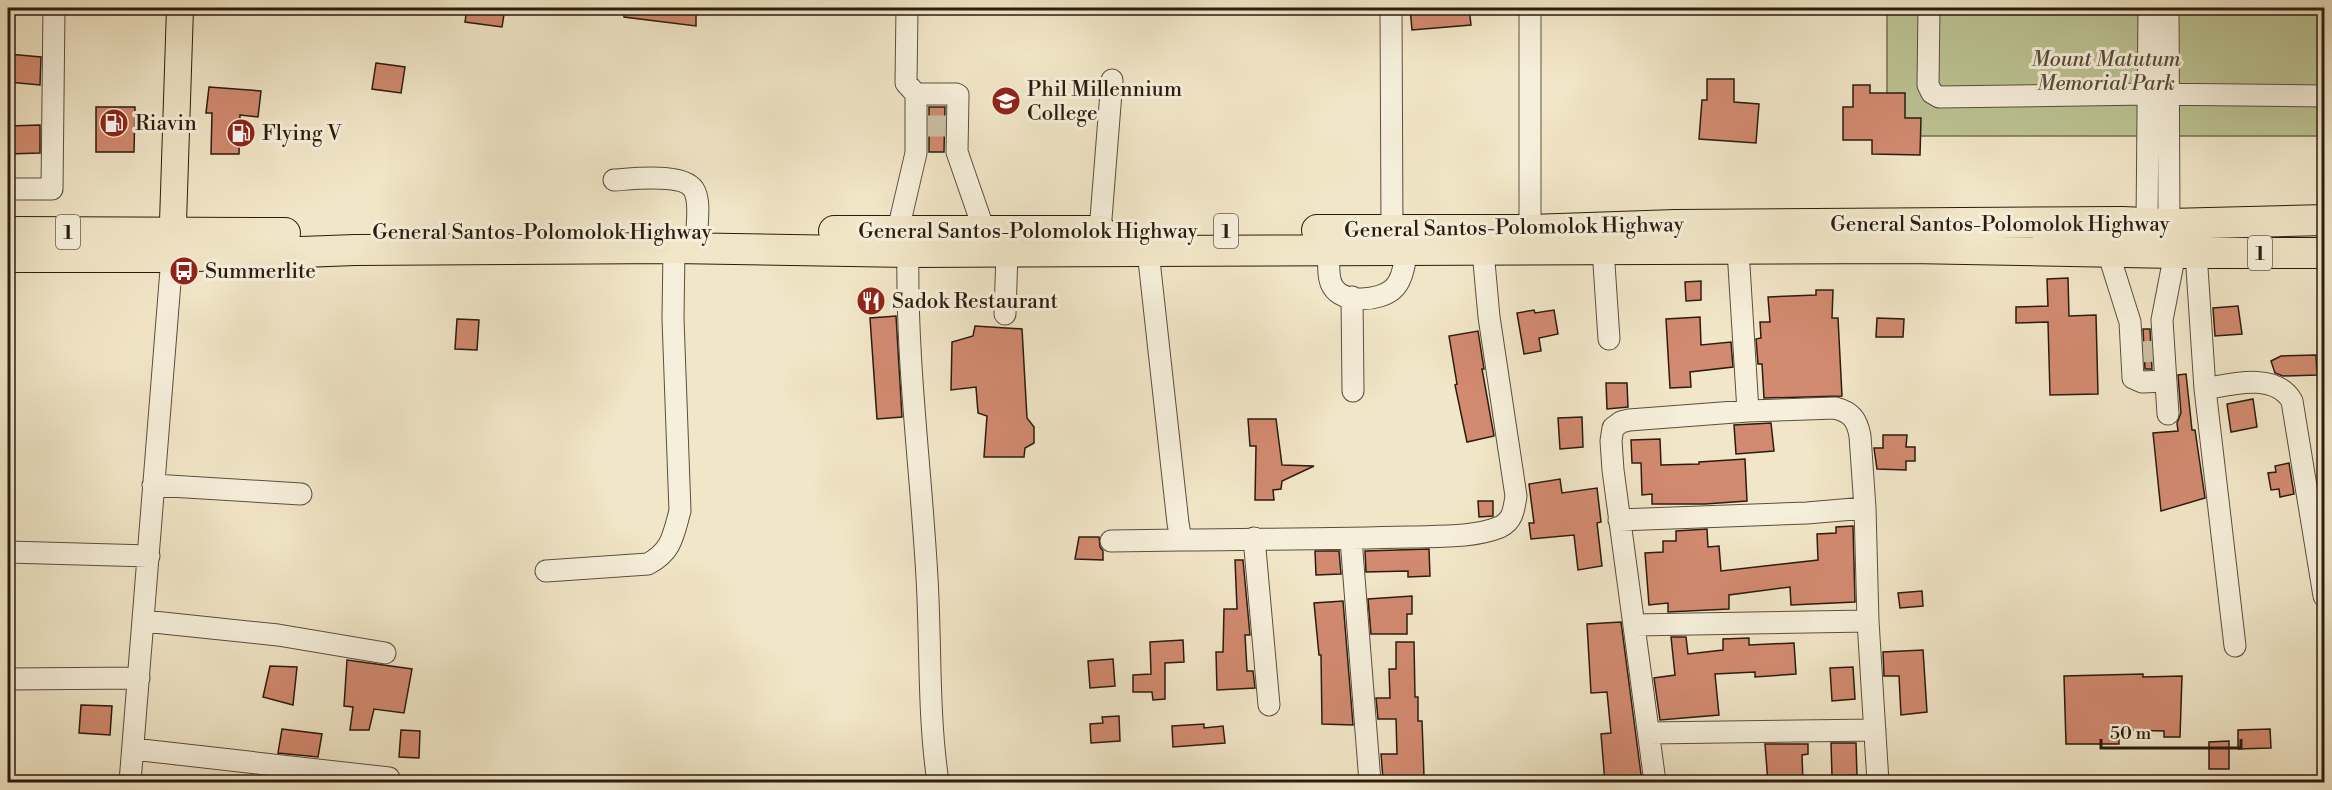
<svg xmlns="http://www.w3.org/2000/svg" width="2332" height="790" viewBox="0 0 2332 790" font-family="'Libre Bodoni',serif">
<rect width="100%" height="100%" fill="#f1e6c7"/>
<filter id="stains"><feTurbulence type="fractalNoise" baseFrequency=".00333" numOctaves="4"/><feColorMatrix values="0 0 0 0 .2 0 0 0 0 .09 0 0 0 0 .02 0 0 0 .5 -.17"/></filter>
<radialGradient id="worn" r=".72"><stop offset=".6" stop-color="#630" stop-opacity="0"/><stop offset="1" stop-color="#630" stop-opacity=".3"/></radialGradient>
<path fill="#bcc494" stroke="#747052" stroke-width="1.5" d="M1887,8H2324V136H1887Z"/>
<path fill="#d28a70" stroke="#2b1c0f" stroke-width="1.5" d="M467,8H505L502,27L465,22Z
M624,8H696V26L624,17Z
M1410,8H1469L1471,25L1412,30Z
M8,54L41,57L40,85L8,82Z
M376,63L405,67L401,93L372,89Z
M1707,79H1734V102L1759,104L1756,143L1699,139L1702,100H1707Z
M1853,85H1870V93H1905V118H1921L1920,155L1872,154V140H1843V107H1853Z
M209,87L261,91L258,117L240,115L239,154H211L212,113H206Z
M96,107H135L134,152H96Z
M929,107H945L944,152H929Z
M40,125V153L8,154V126Z
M2068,278L2069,316L2096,315L2098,394L2050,395L2048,322L2016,323V307L2048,306L2047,279Z
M1701,281V300L1686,301L1685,282Z
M1816,290H1833L1832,318H1838L1842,396L1764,398L1762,364H1758L1756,339L1761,338L1760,322H1770L1768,297L1816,295Z
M2238,306L2242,334L2215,336L2213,308Z
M1534,310L1535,313L1554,310L1558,334L1539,338L1541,351L1524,354L1517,313Z
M896,316L902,417L877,419L870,318Z
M1700,317L1701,345L1731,342L1733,367L1690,372L1691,387L1670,388L1666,319Z
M1877,318L1904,319L1903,337H1876Z
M457,319L479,320L477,350L455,349Z
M975,326L1022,329L1027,418L1034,427V443L1025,448L1024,457H984L987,416L978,413L976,387L951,390L952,342L973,336Z
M2143,329H2150L2152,369H2145Z
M1478,331L1484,369H1482L1494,436L1467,442L1455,385L1457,384L1449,336Z
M2316,355L2317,375L2283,376L2275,373L2271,361L2281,356Z
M2186,374L2192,430H2195L2205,498L2161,511L2153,433L2178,431L2177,423L2181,413L2178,375Z
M1606,383H1627L1628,407L1607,409Z
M2253,399L2257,427L2231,432L2227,404Z
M1582,417L1583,447L1560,449L1558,418Z
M1248,419H1276L1282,465L1314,466L1282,481L1281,489L1273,490L1274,500H1255L1256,446H1250Z
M1771,423L1774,451L1736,454L1734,425Z
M1883,435H1907L1906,447H1915V461H1906V470L1877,469L1874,448H1883Z
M1660,439L1661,465L1699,464V462L1745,459L1747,501L1705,504H1652V494L1642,495L1641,463H1632L1631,440Z
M2289,463L2294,494L2280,497L2279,489L2271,490L2268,473L2276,472L2275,466Z
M1560,479L1562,493L1597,488L1601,522L1597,523L1602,566L1578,570L1574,535L1531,539L1529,523H1534L1529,484Z
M1478,501H1493V516L1479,517Z
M1853,526L1855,602L1791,605L1790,587L1729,595V609L1668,612V603L1649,605L1645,553L1663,552V541H1676V531L1707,529L1708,547L1719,546L1721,571L1818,560L1817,534L1836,533V527Z
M1079,537H1099L1100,547L1103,551V560L1075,559Z
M1429,549L1430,576L1408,577V571L1366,572L1365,551Z
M1315,551H1339L1341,574L1316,575Z
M1235,560H1243L1250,635H1245L1247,671H1253L1255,688L1217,690L1216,652H1223L1224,609H1237Z
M1922,591L1923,606L1900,608L1898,593Z
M1412,596V614H1407V634H1371L1368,599Z
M1343,601L1353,725L1322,724L1321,655H1319L1314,603Z
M1621,622L1642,782L1605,783L1601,734L1611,733L1607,692L1591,693L1587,624Z
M1671,637H1686L1688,654L1723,650V639L1749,638V645L1794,643L1796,674L1755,677V672L1715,674L1719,715L1660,720L1654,678L1675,675Z
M1183,640L1184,662L1165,663V699L1153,700L1152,692H1133V675L1151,674L1150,642Z
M1396,642H1414L1415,697H1418V721H1422L1424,776L1383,779L1381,754H1397L1396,719H1378L1376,698H1390L1389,669H1396Z
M1923,650L1927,712L1901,715L1899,676H1884L1883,652Z
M1113,659L1115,686L1090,688L1088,661Z
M347,660L412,669L404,713L374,709L369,730H350L353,707L344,706Z
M270,666L297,667L293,705L263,697Z
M1853,667L1855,699L1832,701L1830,668Z
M2143,674V677L2182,676L2180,737H2164V731L2126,730L2125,733H2119V744H2066L2064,676Z
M81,705L112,706L110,735L79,733Z
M1119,716L1120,741L1091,743L1090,724L1103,723L1102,717Z
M1204,724V728L1223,726L1225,743L1173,747L1172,726Z
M282,729L322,734L318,757L278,753Z
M2270,729L2271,748L2238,749V730Z
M401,730L420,731L419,758L399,757Z
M2229,741V769H2209V742Z
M1831,743H1856L1857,775L1832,776Z
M1765,744H1808V754L1802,755L1803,783H1768Z"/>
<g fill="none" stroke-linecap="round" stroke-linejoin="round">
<path stroke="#c9bea2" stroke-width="21" stroke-dasharray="21 10" stroke-linecap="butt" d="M925,126H950
M2136,352L2160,351"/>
<g stroke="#5c4e3d" stroke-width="23">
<path id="minor" d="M907,8L906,83L916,94H956L958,95L957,152L984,230
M1391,8L1392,230
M1929,8L1928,85L1932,93L1939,97L2148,94L2324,96
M2168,8L2169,224
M614,180C633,179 687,172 695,192C700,204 697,219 697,231
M8,189H52L54,8
M2147,223L2149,8
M898,230L916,153V94
M1530,230V8
M1100,231L1112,80
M1603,249L1609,339
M1738,250L1748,411
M1148,251L1178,523L1181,540H1190C1263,539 1336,539 1409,537C1438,536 1473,538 1500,527C1513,521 1514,509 1516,496L1489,317L1483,251
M1329,251C1329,262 1327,278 1333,287C1343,304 1380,301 1393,289C1403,280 1404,264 1407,251
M908,252C906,361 921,469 927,578C931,646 928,715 938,782
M2108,252L2130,322L2133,378L2142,382L2166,381
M2196,253L2205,389L2235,646
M1352,297L1353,391
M1005,314L1007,252
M2205,389C2232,384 2275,372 2292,401L2324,596
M2168,414L2162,320L2175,253
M153,485L301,494
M1619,520L1807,513L1865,508
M1254,538L1269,705
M1351,539L1370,782
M1111,541L1181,540
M8,552L149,556
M546,571L648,564C672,551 673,536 680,511L673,319L674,248
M144,621L278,635L385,653
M1634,625L1868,621
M8,679L139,678
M1649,733L1875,730
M133,749L389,778
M130,782L172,257
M1655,782L1613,470L1611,441L1613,428L1621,422L1629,420L1748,411L1835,408C1851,412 1857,419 1860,436L1865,508L1868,621L1878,782"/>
</g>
<g stroke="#2b1c0f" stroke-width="28">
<path id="major" d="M172,253L180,8"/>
</g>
<g stroke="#2b1c0f" stroke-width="32">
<path id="highway" d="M1317,230H1530L1675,225L2122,222L2169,224L2324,220
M834,231H1101
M8,232L285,233
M8,257H172L355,250L674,248L908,252L1910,248L2175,253H2324"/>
</g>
<use href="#minor" stroke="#f6efdb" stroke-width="21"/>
<use href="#major" stroke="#f1e6c7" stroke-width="26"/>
<use href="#highway" stroke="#f1e6c7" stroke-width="30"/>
</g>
<defs>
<g id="university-disc" transform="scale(1.5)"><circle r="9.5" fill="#8f2418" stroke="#f6efdb"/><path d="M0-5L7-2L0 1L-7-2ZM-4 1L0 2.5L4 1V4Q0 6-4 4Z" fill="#fff"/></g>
<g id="fuel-disc" transform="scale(1.5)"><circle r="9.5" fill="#8f2418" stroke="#f6efdb"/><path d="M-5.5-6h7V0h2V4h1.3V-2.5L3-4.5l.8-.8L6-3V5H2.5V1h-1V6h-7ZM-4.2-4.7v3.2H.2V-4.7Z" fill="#fff"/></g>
<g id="bus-disc" transform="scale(1.5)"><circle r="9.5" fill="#8f2418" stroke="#f6efdb"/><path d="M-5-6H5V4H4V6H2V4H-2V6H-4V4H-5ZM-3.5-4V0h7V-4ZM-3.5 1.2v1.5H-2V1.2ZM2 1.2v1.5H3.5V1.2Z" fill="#fff"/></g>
<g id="restaurant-disc" transform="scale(1.5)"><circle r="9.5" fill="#8f2418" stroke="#f6efdb"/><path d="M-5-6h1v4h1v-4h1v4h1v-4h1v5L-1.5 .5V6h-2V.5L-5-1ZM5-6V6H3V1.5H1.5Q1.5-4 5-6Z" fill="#fff"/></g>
</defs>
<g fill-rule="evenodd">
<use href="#university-disc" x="1006" y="101"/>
<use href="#fuel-disc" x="114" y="123"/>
<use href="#fuel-disc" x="241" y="133"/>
<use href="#bus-disc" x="184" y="271"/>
<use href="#restaurant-disc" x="871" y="301"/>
</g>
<g text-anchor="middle" stroke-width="6" stroke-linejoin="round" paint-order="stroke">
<g fill="#f6efdb" stroke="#685b4c" stroke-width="1.5">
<rect x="1214" y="214" width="24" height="34" rx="4.5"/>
<rect x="56" y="215" width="24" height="34" rx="4.5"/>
<rect x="2248" y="236" width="24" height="34" rx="4.5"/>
</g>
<g font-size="20" font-weight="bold" fill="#2b1c0f">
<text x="1226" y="238">1</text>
<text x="68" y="239">1</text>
<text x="2260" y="260">1</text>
</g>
<g font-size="21" font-style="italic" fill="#564e37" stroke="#f6efdb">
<text x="2106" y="66">Mount Matutum<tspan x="2106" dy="24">Memorial Park</tspan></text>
</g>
<g font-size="21" fill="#2b1c0f" stroke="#f6efdb" text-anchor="start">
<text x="1027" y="96">Phil Millennium<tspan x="1027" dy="24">College</tspan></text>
<text x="135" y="130">Riavin</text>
<text x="262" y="140">Flying V</text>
<text x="205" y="278">Summerlite</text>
<text x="892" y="308">Sadok Restaurant</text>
</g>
<g font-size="21" fill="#2b1c0f" stroke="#f6efdb">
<text x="2000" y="231">General Santos-Polomolok Highway</text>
<text transform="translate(1514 227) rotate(-1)" y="7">General Santos-Polomolok Highway</text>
<text x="1028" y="238">General Santos-Polomolok Highway</text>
<text x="542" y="239">General Santos-Polomolok Highway</text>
</g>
</g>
<rect width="2332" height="790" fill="none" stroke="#f1e6c7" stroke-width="30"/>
<rect x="9" y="9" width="2314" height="772" fill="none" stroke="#2b1c0f" stroke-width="3"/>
<rect x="15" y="15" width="2302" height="760" fill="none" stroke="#2b1c0f" stroke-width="1.5"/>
<path d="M2101 739v9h140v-9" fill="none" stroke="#2b1c0f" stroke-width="3"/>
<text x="2110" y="739" font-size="18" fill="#2b1c0f" stroke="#f6efdb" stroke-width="4.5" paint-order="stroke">50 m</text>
<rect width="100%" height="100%" filter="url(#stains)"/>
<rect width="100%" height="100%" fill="url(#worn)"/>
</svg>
